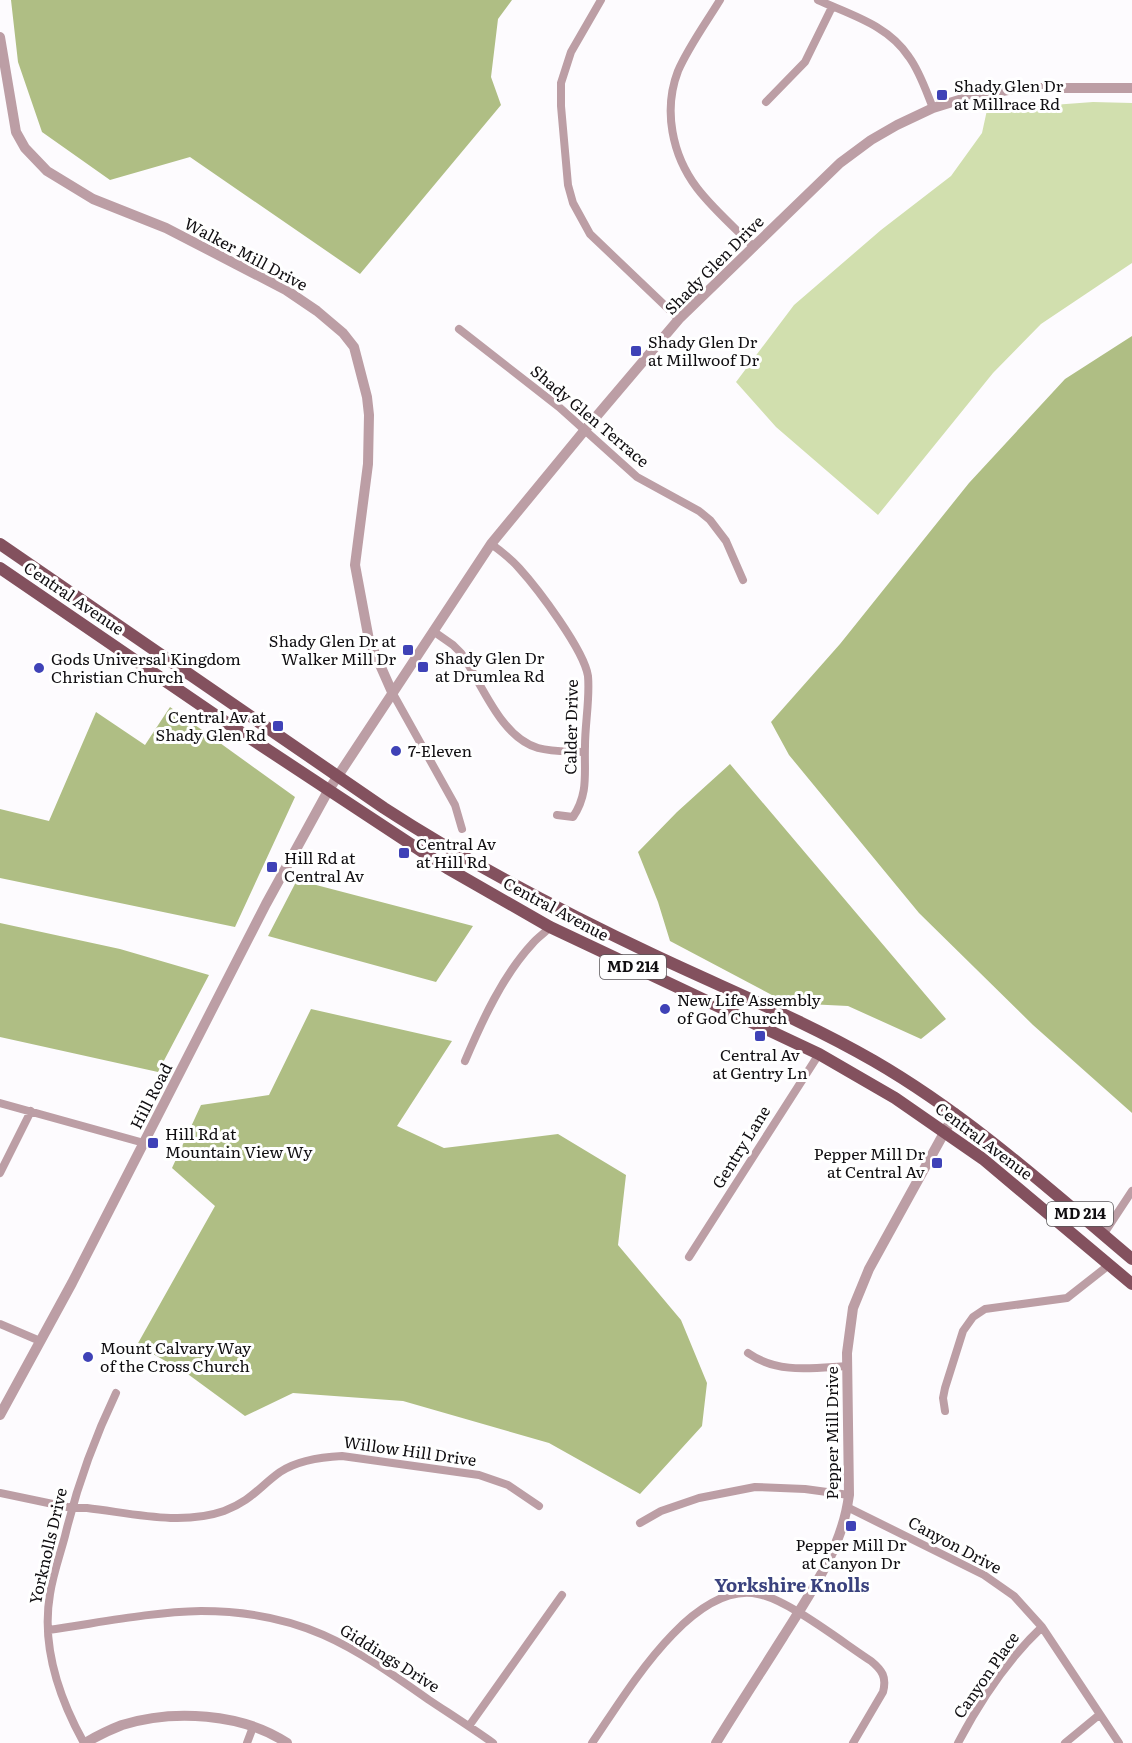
<svg xmlns="http://www.w3.org/2000/svg" width="1132" height="1743" viewBox="0 0 1132 1743" font-family="Literata,serif">
<rect width="100%" height="100%" fill="#fdfbfe"/>
<path fill="#d1dfae" d="M1093,102L1132,103V263L1041,324L993,373L878,515L776,427L736,382L794,305L881,230L951,176L982,133L987,110Z"/>
<path fill="#afbe84" d="M11,0H512L498,19L491,77L501,105L360,274L190,157L110,180L42,132L18,62Z
M1132,336V1113L1033,1025L919,913L789,755L771,722L840,644L969,483L1065,379Z
M170,707L295,797L235,927L0,878V809L49,821L96,712L145,745Z
M730,764L946,1019L921,1039L848,1006L787,1003L670,941L658,902L638,852L677,812Z
M297,880L473,926L436,982L268,936Z
M0,923L120,949L209,975L158,1072L0,1037Z
M311,1009L452,1041L397,1126L444,1148L558,1134L626,1175L618,1245L681,1320L707,1383L702,1426L640,1494L549,1443L403,1401L293,1393L245,1416L185,1372L137,1345L215,1206L172,1168L201,1105L269,1095Z"/>
<g fill="none" stroke-linecap="round" stroke-linejoin="round">
<path stroke="#bc9ea5" stroke-width="8" d="M601,0L571,52L561,83V106L568,185L573,203L590,234L679,319
M720,0C706,23 689,46 678,71C663,110 672,155 697,188C713,209 735,228 754,247
M818,0C851,15 888,25 909,57C920,72 926,91 933,108
M766,102L805,62L832,7
M459,329L559,407L637,477L699,511L710,520L726,541L743,580
M491,544C501,551 511,559 519,568C538,589 584,650 588,676C590,699 585,723 585,746C584,773 589,793 573,817L557,815
M433,631L453,645L461,653C482,683 500,737 538,748C553,752 569,751 584,752
M392,692L455,805L462,829
M465,1061C482,1021 503,975 533,943C538,937 545,933 550,927
M0,1103L144,1143
M0,1173L31,1111
M1103,1235L1132,1191
M689,1257L819,1054
M0,1324L40,1341
M748,1353C778,1374 812,1368 847,1366
M945,1411L943,1398L945,1388L963,1331L973,1317L985,1309L1067,1298L1109,1265
M0,1493L72,1508H87C131,1513 181,1526 224,1511C251,1501 259,1487 280,1472C298,1460 321,1457 342,1456L479,1475L508,1485L539,1506
M847,1507L984,1575L1014,1596L1042,1627L1119,1743
M640,1523L661,1511L699,1498L755,1487L805,1489L849,1495
M48,1630C98,1623 150,1612 201,1611C301,1611 351,1645 429,1700C450,1714 472,1728 493,1743
M469,1726L562,1595
M84,1743C59,1698 41,1646 50,1594C53,1574 60,1555 65,1536C77,1486 94,1439 116,1393
M247,1743L253,1727
M592,1743C624,1697 691,1580 758,1594C789,1600 843,1643 871,1661C882,1670 887,1677 883,1692L853,1743
M958,1743C980,1701 1007,1660 1042,1627
M1065,1743L1099,1715"/>
<path stroke="#bc9ea5" stroke-width="10" d="M0,37L16,132L25,148L47,171L93,199L166,228L286,290L317,311L343,333L354,347L367,397L369,415L368,464L355,565L369,640L392,692
M0,1415L72,1283L266,904L328,791L491,544L584,431L679,319L840,163L871,140L897,125L933,108L972,96L1021,88H1132
M85,1743C97,1736 109,1730 122,1725C173,1709 242,1713 287,1743
M716,1743C738,1707 761,1672 783,1637C810,1594 843,1547 849,1495L847,1353L853,1308L869,1269L955,1113"/>
<path stroke="#83515e" stroke-width="12" d="M0,544L384,808C470,864 561,911 654,955C728,990 803,1020 874,1061C969,1116 1049,1189 1132,1259
M0,568L224,721L447,868L550,927L819,1054L895,1098L983,1159L1132,1284"/>
</g>
<g fill="#3f42b7" stroke="#fff" stroke-width="2">
<rect x="936" y="89" width="12" height="12" rx="3"/>
<rect x="630" y="345" width="12" height="12" rx="3"/>
<rect x="402" y="644" width="12" height="12" rx="3"/>
<rect x="417" y="661" width="12" height="12" rx="3"/>
<circle cx="39" cy="668" r="6"/>
<rect x="272" y="720" width="12" height="12" rx="3"/>
<circle cx="396" cy="751" r="6"/>
<rect x="398" y="847" width="12" height="12" rx="3"/>
<rect x="266" y="861" width="12" height="12" rx="3"/>
<circle cx="665" cy="1009" r="6"/>
<rect x="754" y="1030" width="12" height="12" rx="3"/>
<rect x="147" y="1137" width="12" height="12" rx="3"/>
<rect x="931" y="1157" width="12" height="12" rx="3"/>
<circle cx="88" cy="1357" r="6"/>
<rect x="845" y="1520" width="12" height="12" rx="3"/>
</g>
<g text-anchor="middle" stroke-width="6" stroke-linejoin="round" paint-order="stroke">
<g fill="#fff" stroke="#585658" stroke-width="1.5">
<rect x="600" y="955" width="66" height="24" rx="4.5"/>
<rect x="1047" y="1202" width="66" height="24" rx="4.5"/>
</g>
<g font-size="15" font-weight="bold" fill="#100e11">
<text x="633" y="972">MD 214</text>
<text x="1080" y="1219">MD 214</text>
</g>
<g font-size="16" fill="#100e11" stroke="#fff" text-anchor="start">
<text x="954" y="92">Shady Glen Dr<tspan x="954" dy="18">at Millrace Rd</tspan></text>
<text x="648" y="348">Shady Glen Dr<tspan x="648" dy="18">at Millwoof Dr</tspan></text>
<text x="396" y="647" text-anchor="end">Shady Glen Dr at<tspan x="396" dy="18">Walker Mill Dr</tspan></text>
<text x="435" y="664">Shady Glen Dr<tspan x="435" dy="18">at Drumlea Rd</tspan></text>
<text x="51" y="665">Gods Universal Kingdom<tspan x="51" dy="18">Christian Church</tspan></text>
<text x="266" y="723" text-anchor="end">Central Av at<tspan x="266" dy="18">Shady Glen Rd</tspan></text>
<text x="408" y="757">7-Eleven</text>
<text x="416" y="850">Central Av<tspan x="416" dy="18">at Hill Rd</tspan></text>
<text x="284" y="864">Hill Rd at<tspan x="284" dy="18">Central Av</tspan></text>
<text x="677" y="1006">New Life Assembly<tspan x="677" dy="18">of God Church</tspan></text>
<text x="760" y="1061" text-anchor="middle">Central Av<tspan x="760" dy="18">at Gentry Ln</tspan></text>
<text x="165" y="1140">Hill Rd at<tspan x="165" dy="18">Mountain View Wy</tspan></text>
<text x="925" y="1160" text-anchor="end">Pepper Mill Dr<tspan x="925" dy="18">at Central Av</tspan></text>
<text x="100" y="1354">Mount Calvary Way<tspan x="100" dy="18">of the Cross Church</tspan></text>
<text x="851" y="1551" text-anchor="middle">Pepper Mill Dr<tspan x="851" dy="18">at Canyon Dr</tspan></text>
</g>
<g font-size="16" fill="#100e11" stroke="#fff">
<text transform="translate(246 254) rotate(28)" y="6">Walker Mill Drive</text>
<text transform="translate(714 265) rotate(-45)" y="6">Shady Glen Drive</text>
<text transform="translate(590 416) rotate(40)" y="6">Shady Glen Terrace</text>
<text transform="translate(74 598) rotate(34)" y="6">Central Avenue</text>
<text transform="translate(571 727) rotate(-89)" y="6">Calder Drive</text>
<text transform="translate(556 909) rotate(28)" y="6">Central Avenue</text>
<text transform="translate(151 1096) rotate(-63)" y="6">Hill Road</text>
<text transform="translate(984 1141) rotate(37)" y="6">Central Avenue</text>
<text transform="translate(741 1147) rotate(-58)" y="6">Gentry Lane</text>
<text transform="translate(832 1433) rotate(-90)" y="6">Pepper Mill Drive</text>
<text transform="translate(410 1451) rotate(8)" y="6">Willow Hill Drive</text>
<text transform="translate(955 1545) rotate(28)" y="6">Canyon Drive</text>
<text transform="translate(48 1546) rotate(-77)" y="6">Yorknolls Drive</text>
<text transform="translate(390 1658) rotate(32)" y="6">Giddings Drive</text>
<text transform="translate(986 1675) rotate(-55)" y="6">Canyon Place</text>
</g>
<g font-size="18" font-weight="bold" fill="#3a427e" stroke="#fff">
<text x="792" y="1592">Yorkshire Knolls</text>
</g>
</g>
</svg>
